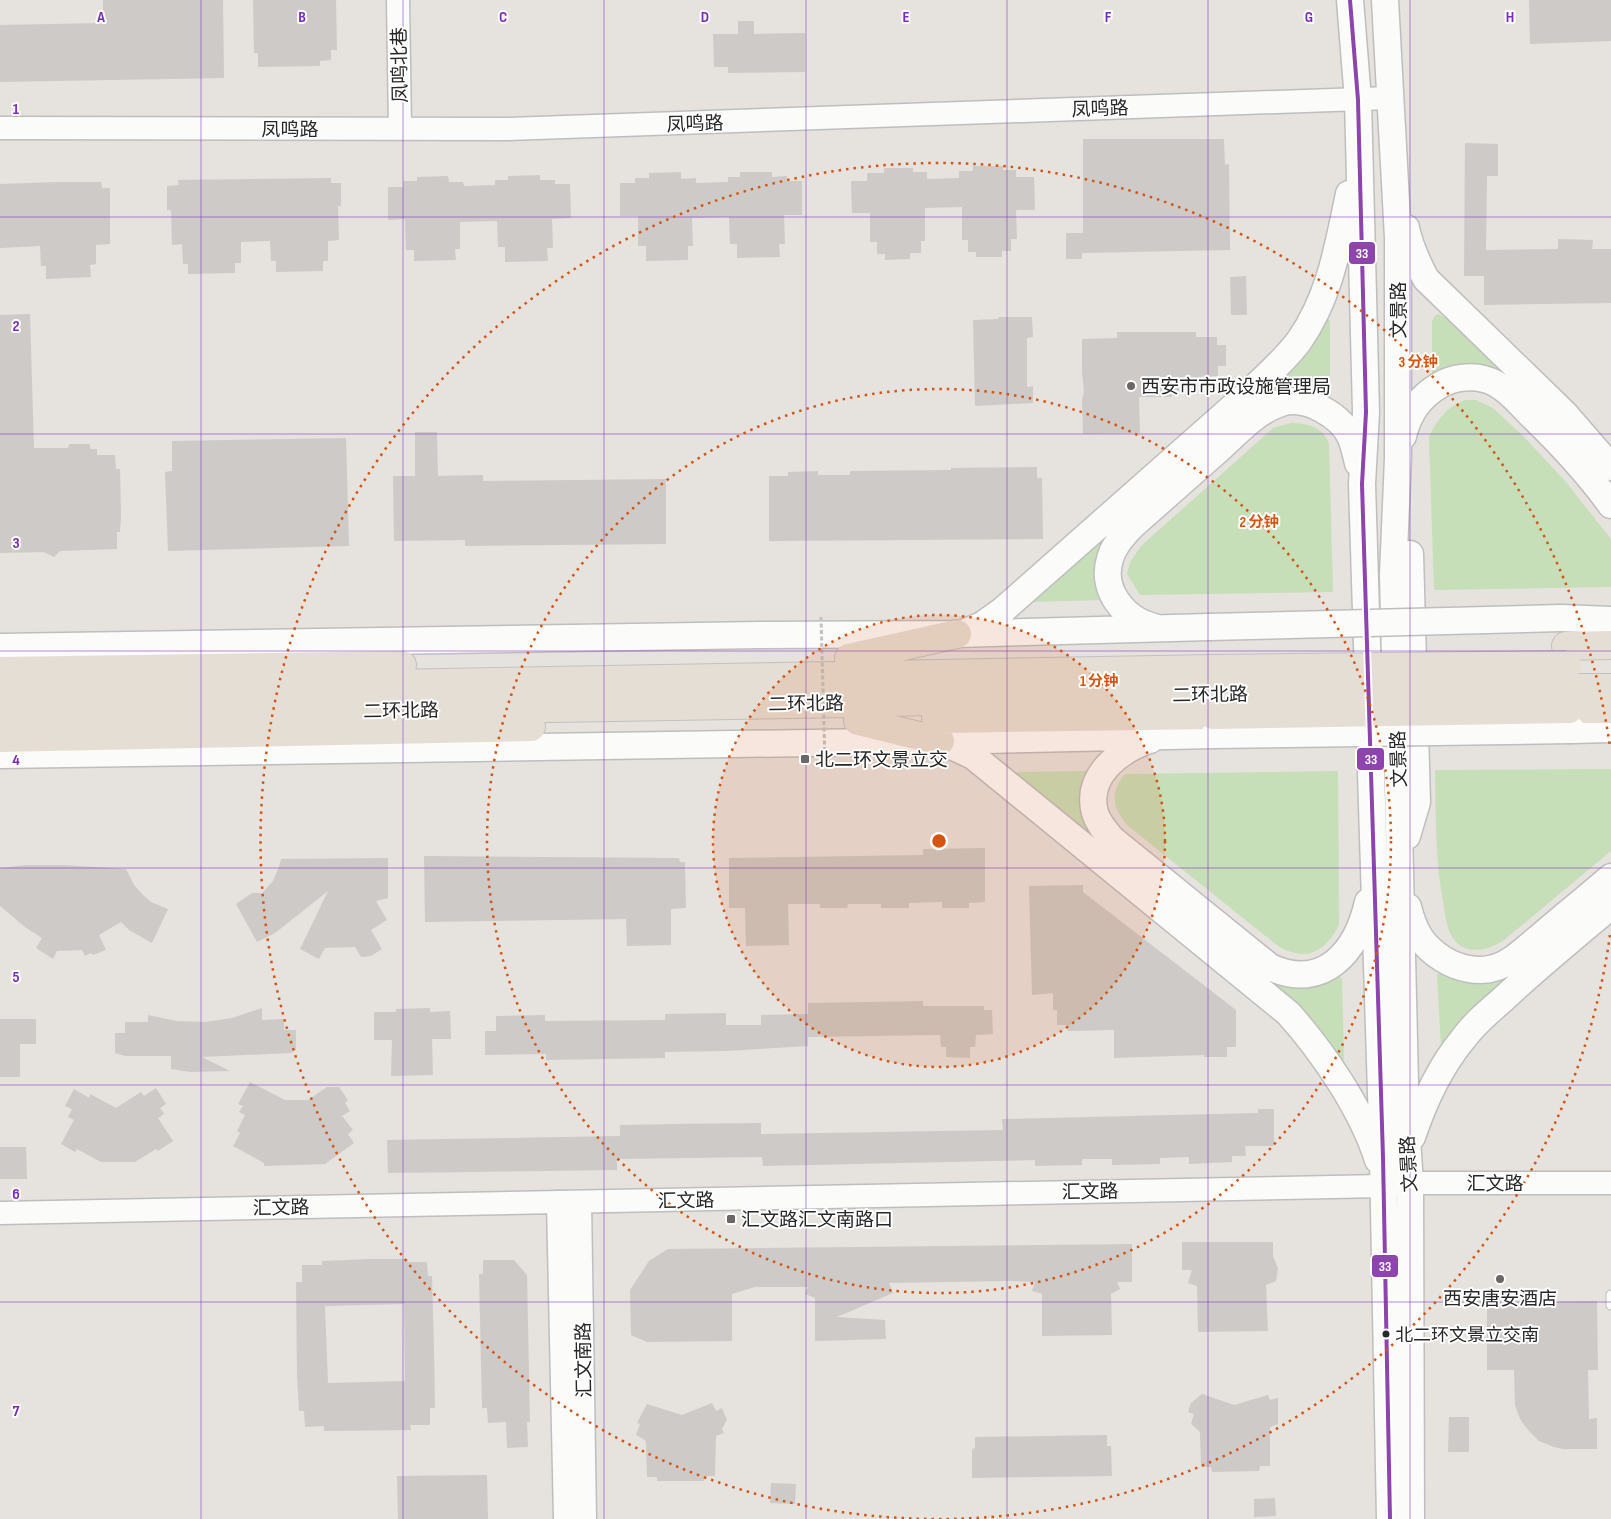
<svg xmlns="http://www.w3.org/2000/svg" width="1611" height="1519" viewBox="0 0 1611 1519" font-family="'Sofia Sans Condensed','Noto Sans SC',sans-serif">
<rect width="100%" height="100%" fill="#e6e2de"/>
<path fill="#c6dfb9" d="M1438,314L1450,320L1498,367L1496,371L1432,378V321L1434,317Z
M1327,319L1330,321V400L1256,401L1315,339Z
M1466,400H1476L1493,408L1523,436L1566,482L1611,539V587L1434,590L1429,437C1437,420 1447,406 1466,400Z
M1291,423C1307,423 1324,427 1329,444L1333,592L1140,595L1127,574L1130,562L1141,546L1273,428Z
M1106,535C1101,559 1091,578 1102,600L1029,602Z
M1611,769V851L1503,941C1485,952 1461,956 1450,933C1447,926 1445,916 1444,907C1435,863 1436,816 1435,770Z
M1087,771L1083,781L1081,796L1100,844L1012,772Z
M1338,771L1339,925C1325,953 1305,962 1278,946L1127,825C1112,807 1110,792 1125,774Z
M1530,961L1477,1003L1444,1044H1441L1437,975L1439,973Z
M1254,969L1338,975L1342,979L1344,1059L1343,1061Z"/>
<path fill="#cdcac7" fill-rule="evenodd" d="M103,0H223L224,78L0,82V25L103,23Z
M253,0H336L337,50H331V60L320,61V66L258,67V53H254Z
M1529,0H1611V41L1530,44Z
M738,21H754V34L805,33V72L728,73V67H714L713,34H738Z
M1083,139H1224L1225,165L1229,164L1230,250L1082,253V259H1066V233H1083Z
M1465,143L1498,144V176H1487L1486,250L1558,249V239L1593,240L1592,249H1611V303L1484,305V276H1464Z
M973,166H1003V170H1016V177H1034L1035,210H1016L1017,239H1011V251H1002V257H976V252H968V240H962V207L925,208V241H921V253H910V259L885,260V254H877V242H870V213H852L851,181H867V173H884V168H913V172H927V179L959,178V171H973Z
M681,172V179L696,178V183L728,182V177H740V172H772V177L787,176V181H802V215H784L785,244H779L780,257L737,258V244H730L729,217L692,218L693,246H688V260L646,261V246H638V216H620V183H635V178H649V173Z
M540,175V180H555V184H570L571,218L552,219L553,248H547L548,261L505,262V247H498L497,221L460,222V249H455L456,260L414,261V250H406L405,219L388,220V187H403V181H417V177L448,176L449,182H463L464,186L495,185V180H508V176Z
M331,178V183H341V206H338L339,240L328,241V261H323V271L276,272V261H271L270,241L241,242V263H235V273L188,274V264H183L182,244L172,245L171,210H167V186L179,185L178,180Z
M58,182H101L102,188H110V244L96,245V264L90,265L91,277L46,279V266H41L40,246L0,248V184Z
M1246,276L1247,315H1231L1230,277Z
M30,314L34,448H68L69,444H90V449H97V455H115L116,469H120L121,516L120,532H117V549L60,551L54,557L44,552L0,553V315Z
M999,317H1032L1033,337L1027,338V387L1033,386V403L975,406L973,320L998,319Z
M1117,332H1196V337H1217V345H1226V366H1218V376L1198,377V382H1179V391L1171,397H1139L1140,433L1083,434L1082,399L1084,392L1082,372V339L1117,338Z
M415,432H437L438,476L483,475V481L666,479V544L465,546V540L394,541L393,476H415Z
M346,438L349,546L168,551L165,472L172,471V441Z
M1037,467V478H1042L1043,539L769,541V476H788V472L818,471V475H850V471L951,470V468Z
M985,848V902L969,903V908H942V902L909,903V908H881V904H848L847,908H820V904H788L789,945L746,946L745,908H729V858L923,855V849Z
M424,856L679,858L680,862H685L686,908L671,909V945L627,946L626,919L425,922Z
M388,858V898L376,901L387,920L371,930L382,949L371,956L361,957L355,947L325,948L319,959L300,949L328,891L275,933L257,942L236,904L252,893H262L273,881L279,867L281,859Z
M26,865H62L126,869L134,885L143,895L151,902L168,909L152,943L129,930L121,922L99,935L106,950L93,955L91,953L85,956L82,950L57,951L53,959L36,948L42,938L25,927L0,906V868Z
M1083,885V892L1236,1010V1047H1227V1057H1204V1055L1114,1058V1030L1068,1031L1067,1025H1057V1010H1053V993L1032,995L1029,886Z
M923,1001V1006H984V1010H992L993,1034L976,1035L975,1047H970V1058L946,1057V1047H941L940,1035L808,1037V1046L726,1051L665,1052V1058L546,1060V1054L485,1055V1031H496V1016L545,1015V1021L665,1020V1014L726,1013V1025H761V1015L808,1014V1003Z
M262,1008V1020L284,1019V1030H296V1050L291,1053L202,1057L230,1071L190,1072L171,1069V1056H125L115,1053V1033H125V1022H148V1015L177,1021L205,1022L232,1018Z
M430,1008V1012L450,1011L451,1039H432L433,1075L391,1076L392,1040H374V1012H396V1009Z
M0,1019H36V1044H20V1077H0Z
M250,1082L285,1100H308L327,1087H339L348,1100L345,1103L350,1111L342,1116L353,1130L348,1134L354,1143L325,1164L264,1166V1163L233,1146L240,1133L237,1131L245,1115L239,1112L243,1106L238,1104Z
M156,1088L166,1104L160,1108L164,1114L158,1118L173,1141L158,1151L156,1149L135,1162H101L77,1149L75,1152L61,1144L74,1120L68,1117L72,1109L65,1106L74,1089L89,1098L90,1094L116,1108L141,1092L144,1096Z
M1258,1109H1274V1146H1245L1246,1156H1232V1162L1189,1164V1157L1160,1158V1164L1112,1165V1159H1082V1165L1035,1166V1160L763,1166L762,1157L617,1159V1170L388,1173L387,1140L620,1136V1125L675,1124L761,1123V1134L1003,1130L1002,1119L1258,1113Z
M0,1147H26L27,1179H0Z
M1182,1242H1273V1256L1278,1269L1276,1281L1266,1285L1268,1331L1198,1332L1197,1286L1188,1283L1192,1270H1182Z
M1132,1244V1282H1117L1120,1289L1111,1294L1112,1335L1042,1336V1294L1032,1291L1035,1282L1008,1281L889,1283L893,1293L837,1317L885,1320L886,1339L815,1341V1298L805,1294L808,1287H755L732,1294V1341L647,1342L631,1335L630,1290L649,1261L668,1249Z
M369,1259H408V1262H427L428,1276H432L434,1349L435,1408H430V1425H410L411,1430L324,1431V1426L305,1427L304,1411H299L297,1374L296,1282H302V1265H322V1261ZM404,1304L405,1381L328,1383L325,1306Z
M483,1260H514L527,1275L530,1422H527L528,1447L507,1448L506,1422L488,1423L487,1408H482L479,1274H483Z
M1597,1301L1598,1370H1588L1589,1419L1597,1418V1449H1563L1554,1447L1539,1441L1529,1431L1520,1419L1515,1405L1514,1370H1487V1303Z
M1202,1394L1234,1405L1268,1395L1270,1400L1278,1398V1424L1270,1427V1466H1260L1259,1471L1212,1472L1211,1467H1201L1200,1432L1191,1424L1194,1414L1188,1412L1191,1403Z
M712,1403L716,1411L722,1408L727,1420L722,1429L724,1433L716,1436L715,1476H704V1481H657V1477H647L646,1443L645,1440L636,1435L640,1424L637,1423L647,1404L682,1415Z
M1449,1417H1469V1452H1448Z
M1107,1435V1446H1111L1112,1476L972,1478V1449L975,1448V1437Z
M487,1475L488,1519H398L397,1476Z
M771,1483L796,1484L795,1504L770,1503Z
M1275,1498L1276,1516L1254,1517V1499Z"/>
<g fill="none" stroke-linecap="round" stroke-linejoin="round">
<g stroke="#bfbebf" stroke-width="11">
<path id="service" d="M1611,1295V1305"/>
</g>
<g stroke="#bfbebf" stroke-width="25">
<path id="tertiary" d="M398,0L400,129
M0,128L508,129L1389,98
M558,1202L565,1519
M580,1202L585,1519
M0,1213L1383,1186L1410,1183H1611"/>
</g>
<g stroke="#bfbebf" stroke-width="29">
<path id="secondary" d="M1350,0L1358,100L1366,412L1362,484L1383,1157L1390,1519
M1385,0L1398,238V458L1393,575L1406,1125L1410,1183L1411,1519
M1406,228C1410,247 1417,262 1426,279L1565,414L1611,467
M1403,436C1408,414 1419,397 1440,385C1452,378 1470,375 1484,379C1504,384 1518,402 1532,416C1561,444 1587,472 1611,505
M1561,618L1611,620
M1154,627C1125,620 1100,590 1110,559C1113,546 1123,536 1132,526C1160,501 1189,476 1217,451C1236,434 1256,411 1281,403C1305,395 1341,415 1351,438C1354,446 1356,455 1358,463
M968,631L982,625L1003,610L1251,391C1267,375 1285,360 1299,341C1330,297 1338,246 1349,194
M0,647L760,635L957,634L1209,627
M1572,730L1611,729
M1150,740C1119,750 1085,776 1095,813C1098,823 1105,831 1112,839L1270,967C1324,992 1357,951 1368,902
M945,743L973,756L1288,1013C1323,1052 1362,1109 1378,1160
M0,755L940,741L1214,735
M1407,836L1417,802L1410,554
M1408,907C1414,931 1422,946 1443,959C1457,968 1478,973 1494,968C1512,963 1527,947 1541,936C1564,916 1588,897 1611,877
M1412,1137C1424,1101 1439,1068 1463,1039C1474,1024 1487,1013 1501,1001C1536,968 1574,937 1611,906"/>
</g>
<g stroke="#c3c1c0" stroke-width="30">
<path id="trunk" d="M1566,646L1611,645
M849,658L957,634
M0,671L402,665
M1569,688H1611
M0,691L1212,669
M1569,709H1611
M0,717L849,703L1214,694
M936,719L1213,715
M858,721L940,741
M0,738L531,727"/>
</g>
<use href="#service" stroke="#fbfbfa" stroke-width="9"/>
<use href="#tertiary" stroke="#fbfbfa" stroke-width="22"/>
<use href="#secondary" stroke="#fbfbfa" stroke-width="26"/>
<use href="#trunk" stroke="#e5ded4" stroke-width="28"/>
<g stroke="#bfbebf" stroke-width="29" stroke-linecap="butt">
<path id="secondary-bridge" d="M1209,627L1561,618
M1214,735L1572,730"/>
</g>
<g stroke="#c3c1c0" stroke-width="30" stroke-linecap="butt">
<path id="trunk-bridge" d="M1212,669L1567,665
M1214,694L1569,688
M1213,715L1569,709"/>
</g>
<path stroke="#c2c2c2" stroke-width="3" stroke-dasharray="4 2.5" stroke-linecap="butt" d="M821,617L825,763"/>
<use href="#secondary-bridge" stroke="#fbfbfa" stroke-width="26"/>
<use href="#trunk-bridge" stroke="#e5ded4" stroke-width="28"/>
<g stroke="#fff" stroke-width="8">
<path id="bus-1" d="M1350,0L1358,100L1366,412L1362,484L1383,1157L1390,1519"/>
</g>
<use href="#bus-1" stroke="#8e44ad" stroke-width="4"/>
</g>
<path fill="none" stroke="#7b2cbf" stroke-width="1" stroke-opacity="0.55" d="M201,0V1519M403,0V1519M604,0V1519M806,0V1519M1007,0V1519M1208,0V1519M1410,0V1519M0,217H1611M0,434H1611M0,651H1611M0,868H1611M0,1085H1611M0,1302H1611"/>
<circle cx="939" cy="841" r="226" fill="#d5540f" fill-opacity=".12"/>
<g fill="none" stroke="#d5540f" stroke-width="2.5" stroke-dasharray="2.5 5">
<circle cx="939" cy="841" r="226"/>
<circle cx="939" cy="841" r="452"/>
<path d="M1610 935A678 678 0 1 1 1610 747"/>
</g>
<g fill="#6a6867" stroke="#fff" stroke-width="2">
<circle cx="1131" cy="386" r="5"/>
<rect x="800" y="754" width="10" height="10" rx="2.5"/>
<rect x="726" y="1214" width="10" height="10" rx="2.5"/>
<circle cx="1500" cy="1279" r="5"/>
</g>
<circle fill="#272727" stroke="#fff" stroke-width="2" cx="1386" cy="1334" r="4.5"/>
<g text-anchor="middle" stroke-width="4" stroke-linejoin="round" paint-order="stroke">
<g font-size="18" fill="#272727" stroke="#fff" text-anchor="start">
<text x="1395" y="1341">北二环文景立交南</text>
</g>
<g font-size="19" fill="#272727" stroke="#fff">
<text transform="translate(399 65) rotate(-91)" y="7">凤鸣北巷</text>
<text transform="translate(1100 108) rotate(-2)" y="7">凤鸣路</text>
<text transform="translate(695 123) rotate(-2)" y="7">凤鸣路</text>
<text x="290" y="136">凤鸣路</text>
<text transform="translate(1398 310) rotate(-90)" y="7">文景路</text>
<text transform="translate(1210 694) rotate(-1)" y="7">二环北路</text>
<text transform="translate(806 703) rotate(-1)" y="7">二环北路</text>
<text transform="translate(401 710) rotate(-1)" y="7">二环北路</text>
<text transform="translate(1398 759) rotate(-92)" y="7">文景路</text>
<text transform="translate(1408 1164) rotate(-93)" y="7">文景路</text>
<text x="1495" y="1190">汇文路</text>
<text transform="translate(1090 1191) rotate(-1)" y="7">汇文路</text>
<text transform="translate(686 1200) rotate(-1)" y="7">汇文路</text>
<text transform="translate(281 1207) rotate(-1)" y="7">汇文路</text>
<text transform="translate(583 1360) rotate(-91)" y="7">汇文南路</text>
</g>
<g font-size="19" fill="#272727" stroke="#fff" text-anchor="start">
<text x="1141" y="393">西安市市政设施管理局</text>
<text x="815" y="766">北二环文景立交</text>
<text x="741" y="1226">汇文路汇文南路口</text>
<text x="1500" y="1305" text-anchor="middle">西安唐安酒店</text>
</g>
</g>
<g font-size="16" text-anchor="middle" font-weight="bold" fill="#7b2cbf" stroke="#fff" stroke-width="4" stroke-linejoin="round" paint-order="stroke">
<text x="101" y="22">A</text>
<text x="302" y="22">B</text>
<text x="503" y="22">C</text>
<text x="705" y="22">D</text>
<text x="906" y="22">E</text>
<text x="1108" y="22">F</text>
<text x="1309" y="22">G</text>
<text x="1510" y="22">H</text>
<text x="16" y="114">1</text>
<text x="16" y="331">2</text>
<text x="16" y="548">3</text>
<text x="16" y="765">4</text>
<text x="16" y="982">5</text>
<text x="16" y="1199">6</text>
<text x="16" y="1416">7</text>
</g>
<circle cx="939" cy="841" r="8" fill="#d5540f" stroke="#fff" stroke-width="2.5"/>
<g font-size="15" text-anchor="middle" font-weight="bold" fill="#d5540f" stroke="#fff" stroke-width="4" stroke-linejoin="round" paint-order="stroke">
<text x="1418" y="367">3 分钟</text>
<text x="1259" y="527">2 分钟</text>
<text x="1099" y="686">1 分钟</text>
</g>
<g stroke="#fff" stroke-width="2">
<rect x="1348" y="241" width="28" height="24" rx="5" fill="#8e44ad"/>
<rect x="1356" y="747" width="29" height="24" rx="5" fill="#8e44ad"/>
<rect x="1371" y="1254" width="28" height="24" rx="5" fill="#8e44ad"/>
</g>
<g font-size="14" text-anchor="middle" font-weight="bold" fill="#fff">
<text x="1362" y="258">33</text>
<text x="1371" y="764">33</text>
<text x="1385" y="1271">33</text>
</g>
</svg>
